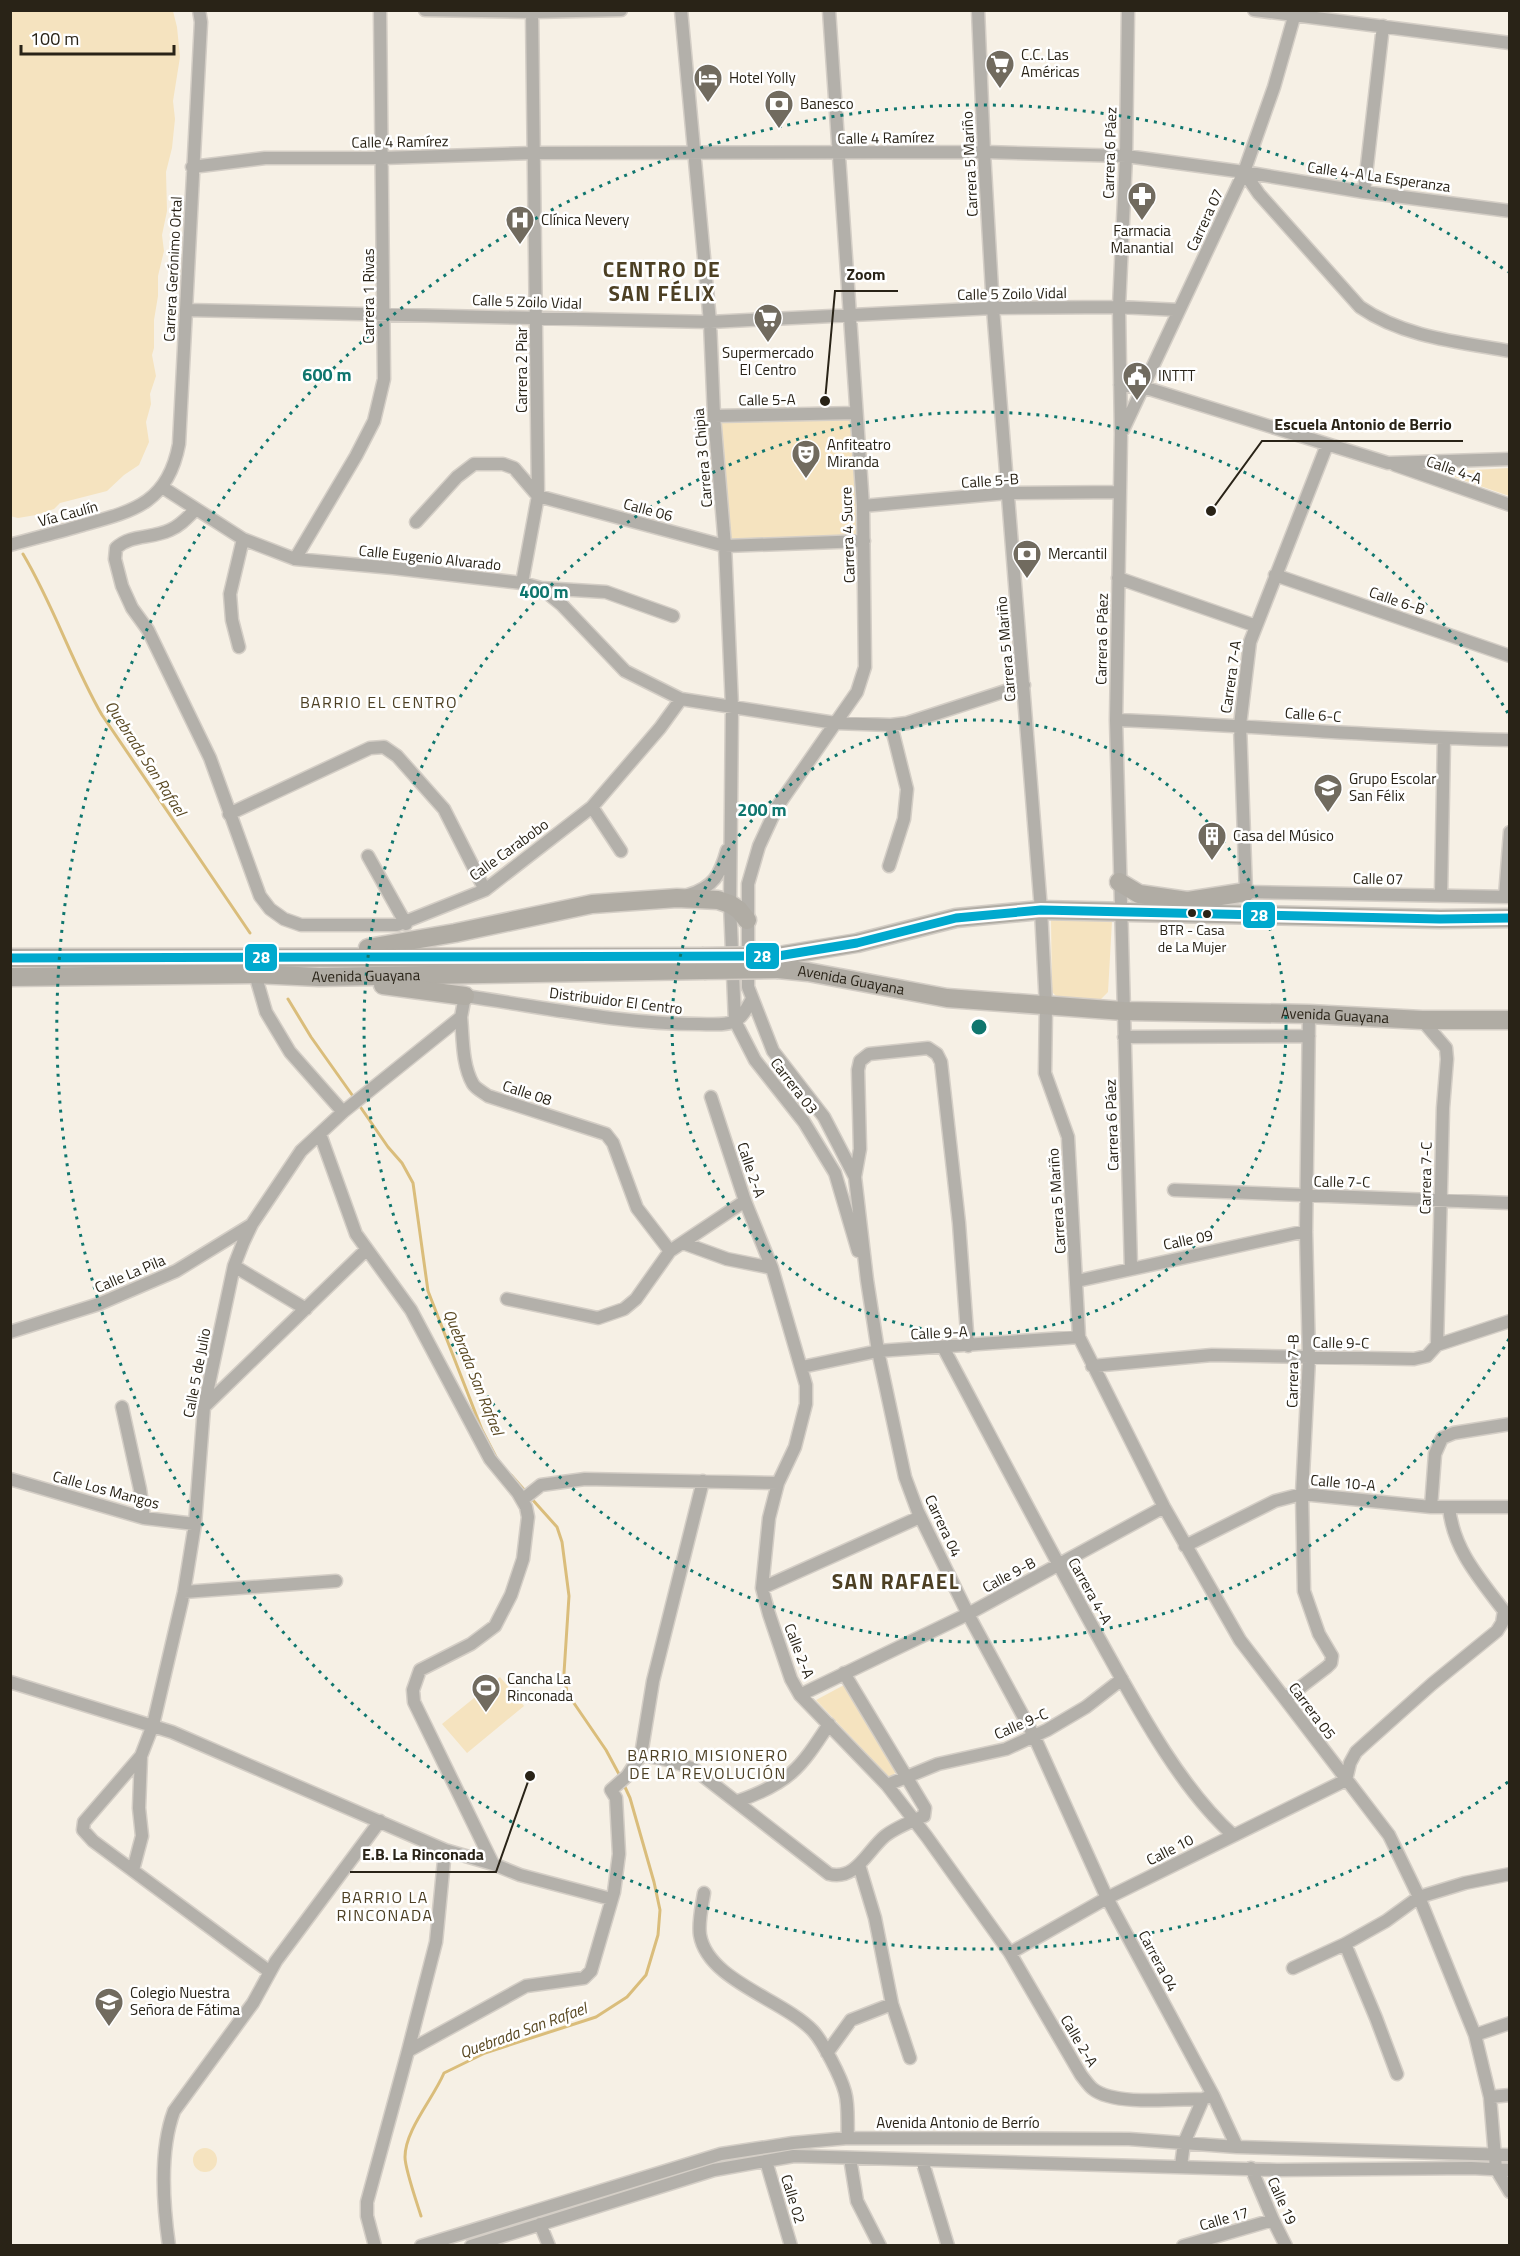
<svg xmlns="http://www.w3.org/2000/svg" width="1520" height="2256" viewBox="0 0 1520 2256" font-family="'Titillium Web',sans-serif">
<rect width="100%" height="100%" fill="#f6f0e5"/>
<path fill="#f5e3bf" d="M10,11H173L177,27L180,57L173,101L175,119L172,148L166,172L167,211L162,235L164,251L158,276V296L154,320V348L152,355L156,376L150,394L151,404L146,422L149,442L139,465L124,475L107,491L60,503L54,509L36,515L18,518L10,516Z
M853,417L860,538L729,543L718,420Z
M1509,468V496L1440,472Z
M1051,919L1112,921L1108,992L1097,1003L1060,1000L1052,992Z
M500,1677L524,1706L467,1753L442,1724Z
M846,1684L897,1772L889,1777L816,1700Z
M193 2160a12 12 0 1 1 24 0a12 12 0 1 1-24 0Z"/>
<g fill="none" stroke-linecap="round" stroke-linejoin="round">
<path stroke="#dabd7b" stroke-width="3" d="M23,554C54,606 72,663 102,715L250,933
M288,999L311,1037L355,1099
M359,1105L388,1147L402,1163L413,1183L428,1291L482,1430L497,1459
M511,1475L527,1493
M531,1498L557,1527L562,1542L569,1596L564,1673L567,1693L606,1750L620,1776
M421,2216C417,2203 405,2169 405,2157C405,2130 433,2099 444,2073L485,2053L596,2017L627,1997L646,1975L658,1935L660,1910L654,1882L630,1798L624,1785"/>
<g stroke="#d4cec6" stroke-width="15">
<path id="minor" d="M425,10L532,12L621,10
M681,10L710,322L714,416L725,546L732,707L730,904L735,1021L755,1060L804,1122L835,1173L858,1251
M829,10L863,506L865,667L857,692L777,807L759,846L748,884V987L773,1051L824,1117L855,1177L867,1280L878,1351L905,1477L918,1512L968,1614L1034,1736L1107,1898L1213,2095L1237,2147
M978,10L984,152L993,308L1041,910L1046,1006L1045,1073L1068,1137L1079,1337L1164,1507L1240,1640L1389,1835L1419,1897L1475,2035L1490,2097L1496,2169L1510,2192
M1128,10L1126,156L1119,307L1121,434L1116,720L1131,1268
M1254,10L1510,43
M192,167L265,158H382L534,153L984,152L1126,156L1244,172L1364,192L1510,211
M1244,172L1259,194L1360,307C1403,337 1459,342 1510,351
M1364,192L1383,26
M186,310L710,322L993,308L1119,307L1179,310
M1120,385L1143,387L1388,463L1510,459
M714,416L856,413
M1123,430L1244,172L1274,87L1296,10
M1327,445L1250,642L1240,725L1246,892L1510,897
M1395,465L1510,505
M162,487L243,539L295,559L393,568L522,583L541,588L562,605L625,671L681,699L835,723L891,725L907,723L1024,685
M863,506L1007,493L1119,492
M196,509C188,517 180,526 170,530C151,539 131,534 116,548L115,559L122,586L132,608L148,630L210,758L260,896L270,909L284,919L301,925H397L485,890L592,807L660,728L681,699
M416,522L457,477L474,464H503L514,468L538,496L725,546L864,541
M10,545C35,538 59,532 83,525C134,511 168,503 179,444L201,22L199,10
M295,559L356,456L374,421L384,379L380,10
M1275,575L1510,656
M1118,578L1256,626
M522,583L538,496L532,10
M541,588L606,592L673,616
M239,647L232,620L230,594L243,539
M1116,720C1247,725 1378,737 1510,740
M592,807L621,851
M229,814L370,748L384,747L397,756L444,809L485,890
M368,856L406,924
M889,866L904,819L907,789L891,725
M688,895C714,887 720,875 727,850
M1441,895L1444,738
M1505,897L1510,832
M255,974L266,1012L290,1052L343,1112
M461,1017C463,1038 462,1065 473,1084C476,1089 483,1092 488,1096L606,1134L613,1143L637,1208L670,1251
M1422,1020L1446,1048L1447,1059L1443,1108L1437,1345
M1124,1037L1309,1036
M711,1097L745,1201L772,1268L806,1385V1404L795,1447L778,1483L769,1518L762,1588L769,1614L791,1679L800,1695L887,1785L927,1837L1010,1953L1081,2075C1085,2080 1089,2086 1093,2089C1114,2106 1176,2099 1203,2099L1213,2095
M320,1134L356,1234L411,1310L490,1459L518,1493L526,1507L528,1517L523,1559L511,1595L495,1626L471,1644L420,1670L413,1690L414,1702L493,1864
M855,1177L860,1149L858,1070L860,1061L869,1054L928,1048L937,1054L941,1062L959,1223L968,1346
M1174,1190L1510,1203
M683,1243L727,1259L772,1268
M234,1266L306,1309
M1077,1281L1306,1231
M507,1299L598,1318L624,1309L636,1299L670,1251L745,1201
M10,1332L99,1304L176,1271L251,1225
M943,1347C995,1445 1046,1543 1100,1640C1135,1703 1179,1787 1233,1835
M1092,1366L1212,1355L1414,1359L1427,1356L1437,1345L1510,1321
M802,1367L878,1351L1079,1337
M122,1407L140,1489L144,1518
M204,1407L367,1249
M10,1479L144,1518L195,1524
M522,1500L541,1485L585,1479L778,1483
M1431,1507L1435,1454L1442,1438L1454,1433L1510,1424
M1185,1546L1275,1501L1302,1494L1431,1507H1510
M762,1588L920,1517
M184,1592L336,1581
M10,1682L172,1732L445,1850L493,1864L520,1875L611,1899
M800,1695L968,1614L1164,1507
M1285,1699L1327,1667L1331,1663L1332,1656L1319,1634L1304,1591L1302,1494L1309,1358L1306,1231L1309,1014
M641,1755L668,1760L694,1769L829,1874C856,1881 867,1851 885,1836C895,1828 912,1821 924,1816L925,1808L844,1673
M887,1785L938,1764L1006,1749L1047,1730L1086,1707L1122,1679
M738,1801C789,1783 800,1769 829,1724
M859,1865L875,1918L892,2004L910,2058
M133,1870L142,1836L139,1808L141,1756
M704,1893C702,1906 698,1922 700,1935C708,1981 783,1999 813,2031C823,2042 841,2077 845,2092C849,2106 847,2123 848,2138
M1345,1944L1376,2018L1397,2074
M1010,1953L1107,1898L1346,1780L1350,1763L1356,1752L1367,1742L1432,1684L1497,1631L1502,1623L1504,1611C1479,1578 1453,1549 1449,1507
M1293,1968L1345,1944L1386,1921L1419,1897L1465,1883L1510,1874
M270,1972L93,1841L83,1830L84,1822L141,1756L153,1725L184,1592L195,1524L204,1407L234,1266L243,1243L252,1224L301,1151L343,1112L461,1017L465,996C543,1007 620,1024 699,1024C710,1024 725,1026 735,1021C743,1017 748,1006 752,999
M1475,2035L1510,2023
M408,2051L436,1942L445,1850
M827,2053L851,2020L892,2004
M1490,2097L1510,2095
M850,2158L857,2201L880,2246
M922,2160L948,2246
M766,2161L791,2246
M1181,2166L1184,2143L1203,2099
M1251,2168L1273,2220L1286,2246
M540,2224L549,2246
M169,2246C163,2204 159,2151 174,2111L253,2003L276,1961L380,1821
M375,2246L367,2216V2202L408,2051L526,1986L584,1978L591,1971L614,1892L619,1854L616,1798L611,1790L627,1776L641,1755L653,1681L703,1481
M421,2246L721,2154L793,2143L848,2138L1129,2139L1237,2147L1510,2155
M471,2246L714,2170L794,2156L1277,2170L1471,2168L1510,2170
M1183,2246L1273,2220"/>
</g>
<g stroke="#d4cec6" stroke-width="21">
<g id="highway">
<path d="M1119,882L1139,894L1187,901L1205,908"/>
<path d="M1188,901L1246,892"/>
<path d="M368,948L455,933L592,904L677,898L718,900L730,904L739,910L747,920"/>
<path d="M778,956L857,943L956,918L1041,910L1440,919L1510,918"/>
<path d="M10,958L702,957"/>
<path id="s1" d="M778,969L808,972L947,998L1123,1011L1309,1014L1422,1020H1510"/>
<path id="s2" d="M10,977L255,974L319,977L704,970"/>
<path d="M383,985L465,996"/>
</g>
</g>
<use href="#minor" stroke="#b3b0aa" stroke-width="12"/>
<use href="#highway" stroke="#b0aca4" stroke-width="18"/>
<g stroke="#d4cec6" stroke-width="21" stroke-linecap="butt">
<path id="highway-bridge" d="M702,957L778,956
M704,970L778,969"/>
</g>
<use href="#highway-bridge" stroke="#b0aca4" stroke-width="18"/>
<g stroke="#fff" stroke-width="14">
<path id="bus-1" d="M10,958L778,956L857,943L956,918L1041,910L1440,919L1510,918"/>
</g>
<use href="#bus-1" stroke="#00a9ce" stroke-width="9"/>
</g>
<g fill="none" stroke="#0f766e" stroke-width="3" stroke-dasharray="3 6">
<circle cx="979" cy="1027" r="307"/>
<path d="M1509 1339A615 615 0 1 1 1509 715"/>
<path d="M1508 1782A922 922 0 1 1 1508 272"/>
</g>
<defs>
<g id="supermarket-pin" transform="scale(1.5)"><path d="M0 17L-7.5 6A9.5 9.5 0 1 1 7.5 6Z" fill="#716b5f" stroke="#fff"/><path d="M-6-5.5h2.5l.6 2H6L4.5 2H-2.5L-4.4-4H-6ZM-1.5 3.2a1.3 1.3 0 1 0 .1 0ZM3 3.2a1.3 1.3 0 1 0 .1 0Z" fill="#fff"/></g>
<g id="hotel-pin" transform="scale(1.5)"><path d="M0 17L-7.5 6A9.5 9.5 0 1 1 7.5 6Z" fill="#716b5f" stroke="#fff"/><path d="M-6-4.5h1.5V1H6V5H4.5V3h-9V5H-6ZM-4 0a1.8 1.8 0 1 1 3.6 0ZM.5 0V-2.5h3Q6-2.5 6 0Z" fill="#fff"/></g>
<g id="bank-pin" transform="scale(1.5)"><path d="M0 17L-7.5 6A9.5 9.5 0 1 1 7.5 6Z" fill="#716b5f" stroke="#fff"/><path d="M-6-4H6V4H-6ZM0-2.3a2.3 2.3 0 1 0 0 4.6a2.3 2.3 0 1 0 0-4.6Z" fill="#fff"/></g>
<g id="pharmacy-pin" transform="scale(1.5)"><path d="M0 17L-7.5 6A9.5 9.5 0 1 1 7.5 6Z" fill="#716b5f" stroke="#fff"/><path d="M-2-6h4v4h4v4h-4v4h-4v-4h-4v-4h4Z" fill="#fff"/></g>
<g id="hospital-pin" transform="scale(1.5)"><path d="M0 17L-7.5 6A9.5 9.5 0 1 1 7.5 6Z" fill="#716b5f" stroke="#fff"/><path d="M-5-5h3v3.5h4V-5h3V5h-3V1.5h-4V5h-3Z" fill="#fff"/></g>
<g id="civic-pin" transform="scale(1.5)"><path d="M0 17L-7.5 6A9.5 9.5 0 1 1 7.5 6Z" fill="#716b5f" stroke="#fff"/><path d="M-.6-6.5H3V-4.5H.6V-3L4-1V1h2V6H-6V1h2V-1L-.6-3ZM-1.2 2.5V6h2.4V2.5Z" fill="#fff"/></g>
<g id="theatre-pin" transform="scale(1.5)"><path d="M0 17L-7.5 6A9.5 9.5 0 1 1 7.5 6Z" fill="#716b5f" stroke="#fff"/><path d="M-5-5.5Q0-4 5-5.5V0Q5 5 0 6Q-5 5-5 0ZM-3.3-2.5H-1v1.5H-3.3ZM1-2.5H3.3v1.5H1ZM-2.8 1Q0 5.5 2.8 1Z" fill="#fff"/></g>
<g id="school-pin" transform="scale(1.5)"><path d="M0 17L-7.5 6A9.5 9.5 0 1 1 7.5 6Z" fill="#716b5f" stroke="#fff"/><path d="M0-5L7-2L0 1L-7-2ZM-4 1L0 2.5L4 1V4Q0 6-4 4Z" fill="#fff"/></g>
<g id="building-pin" transform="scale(1.5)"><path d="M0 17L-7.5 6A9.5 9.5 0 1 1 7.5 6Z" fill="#716b5f" stroke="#fff"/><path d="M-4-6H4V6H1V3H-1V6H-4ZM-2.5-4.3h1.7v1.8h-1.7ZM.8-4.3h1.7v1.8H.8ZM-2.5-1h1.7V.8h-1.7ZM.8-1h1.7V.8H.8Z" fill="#fff"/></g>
<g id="stadium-pin" transform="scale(1.5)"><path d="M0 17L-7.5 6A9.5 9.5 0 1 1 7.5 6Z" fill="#716b5f" stroke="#fff"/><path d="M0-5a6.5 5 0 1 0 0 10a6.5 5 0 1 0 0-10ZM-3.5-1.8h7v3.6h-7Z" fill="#fff"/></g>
</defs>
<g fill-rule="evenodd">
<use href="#supermarket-pin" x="1000" y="64"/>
<use href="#hotel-pin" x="708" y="78"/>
<use href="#bank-pin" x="779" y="104"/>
<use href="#pharmacy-pin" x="1142" y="196"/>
<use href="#hospital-pin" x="520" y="220"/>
<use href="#supermarket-pin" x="768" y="318"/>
<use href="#civic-pin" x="1137" y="376"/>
<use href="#theatre-pin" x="806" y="454"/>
<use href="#bank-pin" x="1027" y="554"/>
<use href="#school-pin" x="1328" y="788"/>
<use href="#building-pin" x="1212" y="836"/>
<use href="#stadium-pin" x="486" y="1688"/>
<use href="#school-pin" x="109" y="2002"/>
</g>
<g fill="#292317" stroke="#fff" stroke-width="2">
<circle cx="1192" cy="913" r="5"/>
<circle cx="1207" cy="914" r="5"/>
</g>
<g text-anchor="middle" stroke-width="5" stroke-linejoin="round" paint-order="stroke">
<g font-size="14" fill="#292317" stroke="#fff">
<text x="1192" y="935">BTR - Casa<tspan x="1192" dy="17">de La Mujer</tspan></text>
</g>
<g font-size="15" fill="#292317" stroke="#fff" text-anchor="start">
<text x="1021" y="60">C.C. Las<tspan x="1021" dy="17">Américas</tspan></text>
<text x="729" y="83">Hotel Yolly</text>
<text x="800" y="109">Banesco</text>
<text x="541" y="225">Clínica Nevery</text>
<text x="1142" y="236" text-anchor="middle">Farmacia<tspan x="1142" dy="17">Manantial</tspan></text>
<text x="768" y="358" text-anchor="middle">Supermercado<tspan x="768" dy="17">El Centro</tspan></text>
<text x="1158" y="381">INTTT</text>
<text x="827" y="450">Anfiteatro<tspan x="827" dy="17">Miranda</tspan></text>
<text x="1048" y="559">Mercantil</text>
<text x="1349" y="784">Grupo Escolar<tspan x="1349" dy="17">San Félix</tspan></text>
<text x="1233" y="841">Casa del Músico</text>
<text x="507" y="1684">Cancha La<tspan x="507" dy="17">Rinconada</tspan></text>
<text x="130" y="1998">Colegio Nuestra<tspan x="130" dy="17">Señora de Fátima</tspan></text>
</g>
<g font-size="15" fill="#292317" stroke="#fff">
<text transform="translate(886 138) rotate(-1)" y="5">Calle 4 Ramírez</text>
<text transform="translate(400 142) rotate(-1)" y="5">Calle 4 Ramírez</text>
<text transform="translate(1110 153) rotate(-88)" y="5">Carrera 6 Páez</text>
<text transform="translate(970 164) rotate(-93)" y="5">Carrera 5 Mariño</text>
<text transform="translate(1379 177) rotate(8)" y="5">Calle 4-A La Esperanza</text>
<text transform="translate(1205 220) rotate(-65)" y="5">Carrera 07</text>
<text transform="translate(173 269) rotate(-87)" y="5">Carrera Gerónimo Ortal</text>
<text transform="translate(1012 294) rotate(-1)" y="5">Calle 5 Zoilo Vidal</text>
<text transform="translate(369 296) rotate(-90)" y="5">Carrera 1 Rivas</text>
<text transform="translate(527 302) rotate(2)" y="5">Calle 5 Zoilo Vidal</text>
<text transform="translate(522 370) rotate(-90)" y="5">Carrera 2 Piar</text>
<text transform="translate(767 400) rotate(-1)" y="5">Calle 5-A</text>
<text transform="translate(703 458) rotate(-95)" y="5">Carrera 3 Chipia</text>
<text transform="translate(1454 470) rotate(19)" y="5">Calle 4-A</text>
<text transform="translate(990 481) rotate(-4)" y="5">Calle 5-B</text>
<text transform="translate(648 510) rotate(15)" y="5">Calle 06</text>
<text transform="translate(68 514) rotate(-15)" y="5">Vía Caulín</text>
<text transform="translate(848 535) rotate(-92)" y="5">Carrera 4 Sucre</text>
<text transform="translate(430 558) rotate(6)" y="5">Calle Eugenio Alvarado</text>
<text transform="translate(1397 601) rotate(19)" y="5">Calle 6-B</text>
<text transform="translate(1102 639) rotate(-89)" y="5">Carrera 6 Páez</text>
<text transform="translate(1006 649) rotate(-95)" y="5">Carrera 5 Mariño</text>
<text transform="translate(1231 677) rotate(-82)" y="5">Carrera 7-A</text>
<text transform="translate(1313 715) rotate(4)" y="5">Calle 6-C</text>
<text transform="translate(509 850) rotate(-36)" y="5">Calle Carabobo</text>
<text transform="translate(1378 879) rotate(1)" y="5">Calle 07</text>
<text dy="5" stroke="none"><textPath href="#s2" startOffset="356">Avenida Guayana</textPath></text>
<text dy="5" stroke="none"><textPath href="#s1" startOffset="74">Avenida Guayana</textPath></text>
<text transform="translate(616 1001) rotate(7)" y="5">Distribuidor El Centro</text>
<text dy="5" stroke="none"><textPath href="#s1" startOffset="560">Avenida Guayana</textPath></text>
<text transform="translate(794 1086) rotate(52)" y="5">Carrera 03</text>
<text transform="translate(527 1093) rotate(18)" y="5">Calle 08</text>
<text transform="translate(1112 1125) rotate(-92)" y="5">Carrera 6 Páez</text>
<text transform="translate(751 1170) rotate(71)" y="5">Calle 2-A</text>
<text transform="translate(1426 1178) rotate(-89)" y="5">Carrera 7-C</text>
<text transform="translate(1342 1182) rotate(1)" y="5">Calle 7-C</text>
<text transform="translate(1057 1201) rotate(-94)" y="5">Carrera 5 Mariño</text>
<text transform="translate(1188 1240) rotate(-12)" y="5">Calle 09</text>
<text transform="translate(130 1274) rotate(-23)" y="5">Calle La Pila</text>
<text transform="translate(939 1333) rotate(-3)" y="5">Calle 9-A</text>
<text transform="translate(1341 1343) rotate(1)" y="5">Calle 9-C</text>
<text transform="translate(1293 1371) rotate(-89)" y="5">Carrera 7-B</text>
<text transform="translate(197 1373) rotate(-79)" y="5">Calle 5 de Julio</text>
<text transform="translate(1343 1483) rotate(5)" y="5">Calle 10-A</text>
<text transform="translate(106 1490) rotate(15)" y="5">Calle Los Mangos</text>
<text transform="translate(943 1526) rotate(65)" y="5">Carrera 04</text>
<text transform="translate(1009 1575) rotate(-28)" y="5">Calle 9-B</text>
<text transform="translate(1090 1591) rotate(61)" y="5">Carrera 4-A</text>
<text transform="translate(799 1651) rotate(69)" y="5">Calle 2-A</text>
<text transform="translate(1312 1711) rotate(53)" y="5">Carrera 05</text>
<text transform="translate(1021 1724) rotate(-23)" y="5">Calle 9-C</text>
<text transform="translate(1170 1850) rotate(-27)" y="5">Calle 10</text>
<text transform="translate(1158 1961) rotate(62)" y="5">Carrera 04</text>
<text transform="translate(1079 2041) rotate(59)" y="5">Calle 2-A</text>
<text x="958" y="2128">Avenida Antonio de Berrío</text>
<text transform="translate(793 2199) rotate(73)" y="5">Calle 02</text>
<text transform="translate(1282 2201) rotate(66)" y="5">Calle 19</text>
<text transform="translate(1224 2219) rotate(-16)" y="5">Calle 17</text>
</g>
<g font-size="16" letter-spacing="1.5" fill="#4d4024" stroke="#fff">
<text x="379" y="708">BARRIO EL CENTRO</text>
<text x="708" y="1761">BARRIO MISIONERO<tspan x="708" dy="18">DE LA REVOLUCIÓN</tspan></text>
<text x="385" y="1903">BARRIO LA<tspan x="385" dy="18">RINCONADA</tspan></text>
</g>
<g font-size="16" font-style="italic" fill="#594822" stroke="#fff">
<text transform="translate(146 758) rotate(57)" y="6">Quebrada San Rafael</text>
<text transform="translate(474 1372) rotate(68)" y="6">Quebrada San Rafael</text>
<text transform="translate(523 2030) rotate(-20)" y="6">Quebrada San Rafael</text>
</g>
<g font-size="21" font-weight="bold" letter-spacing="1.5" fill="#4d4024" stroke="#fff">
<text x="662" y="277">CENTRO DE<tspan x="662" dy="24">SAN FÉLIX</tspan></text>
<text x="896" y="1589">SAN RAFAEL</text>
</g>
</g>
<circle cx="979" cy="1027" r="9" fill="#0f766e" stroke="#fff" stroke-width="3"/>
<g font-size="18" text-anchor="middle" font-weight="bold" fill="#0f766e" stroke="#fff" stroke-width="5" stroke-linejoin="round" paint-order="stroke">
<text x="327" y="381">600 m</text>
<text x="544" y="598">400 m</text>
<text x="762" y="816">200 m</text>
</g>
<path fill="none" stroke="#292317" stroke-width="2" d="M825 401L835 291H898M1211 511L1262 441H1463M530 1776L496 1872H350"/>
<g fill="#292317" stroke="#fff" stroke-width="2">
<circle cx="825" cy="401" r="6"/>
<circle cx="1211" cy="511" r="6"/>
<circle cx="530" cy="1776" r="6"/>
</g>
<g font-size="16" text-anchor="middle" font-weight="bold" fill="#292317" stroke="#fff" stroke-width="5" stroke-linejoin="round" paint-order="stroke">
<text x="866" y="280">Zoom</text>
<text x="1363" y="430">Escuela Antonio de Berrio</text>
<text x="423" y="1860">E.B. La Rinconada</text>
</g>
<g stroke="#fff" stroke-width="2">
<rect x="1242" y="901" width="34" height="28" rx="6" fill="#00a9ce"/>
<rect x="745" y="942" width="35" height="28" rx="6" fill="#00a9ce"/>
<rect x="244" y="943" width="34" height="29" rx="6" fill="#00a9ce"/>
</g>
<g font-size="16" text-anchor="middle" font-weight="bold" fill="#fff">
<text x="1259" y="921">28</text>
<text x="762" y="962">28</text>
<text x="261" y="963">28</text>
</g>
<rect width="1520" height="2256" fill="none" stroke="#292317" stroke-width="24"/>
<path d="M21 45v9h153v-9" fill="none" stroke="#292317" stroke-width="3"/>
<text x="30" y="45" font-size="18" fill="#292317" stroke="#ffffff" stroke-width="4.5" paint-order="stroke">100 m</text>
</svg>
